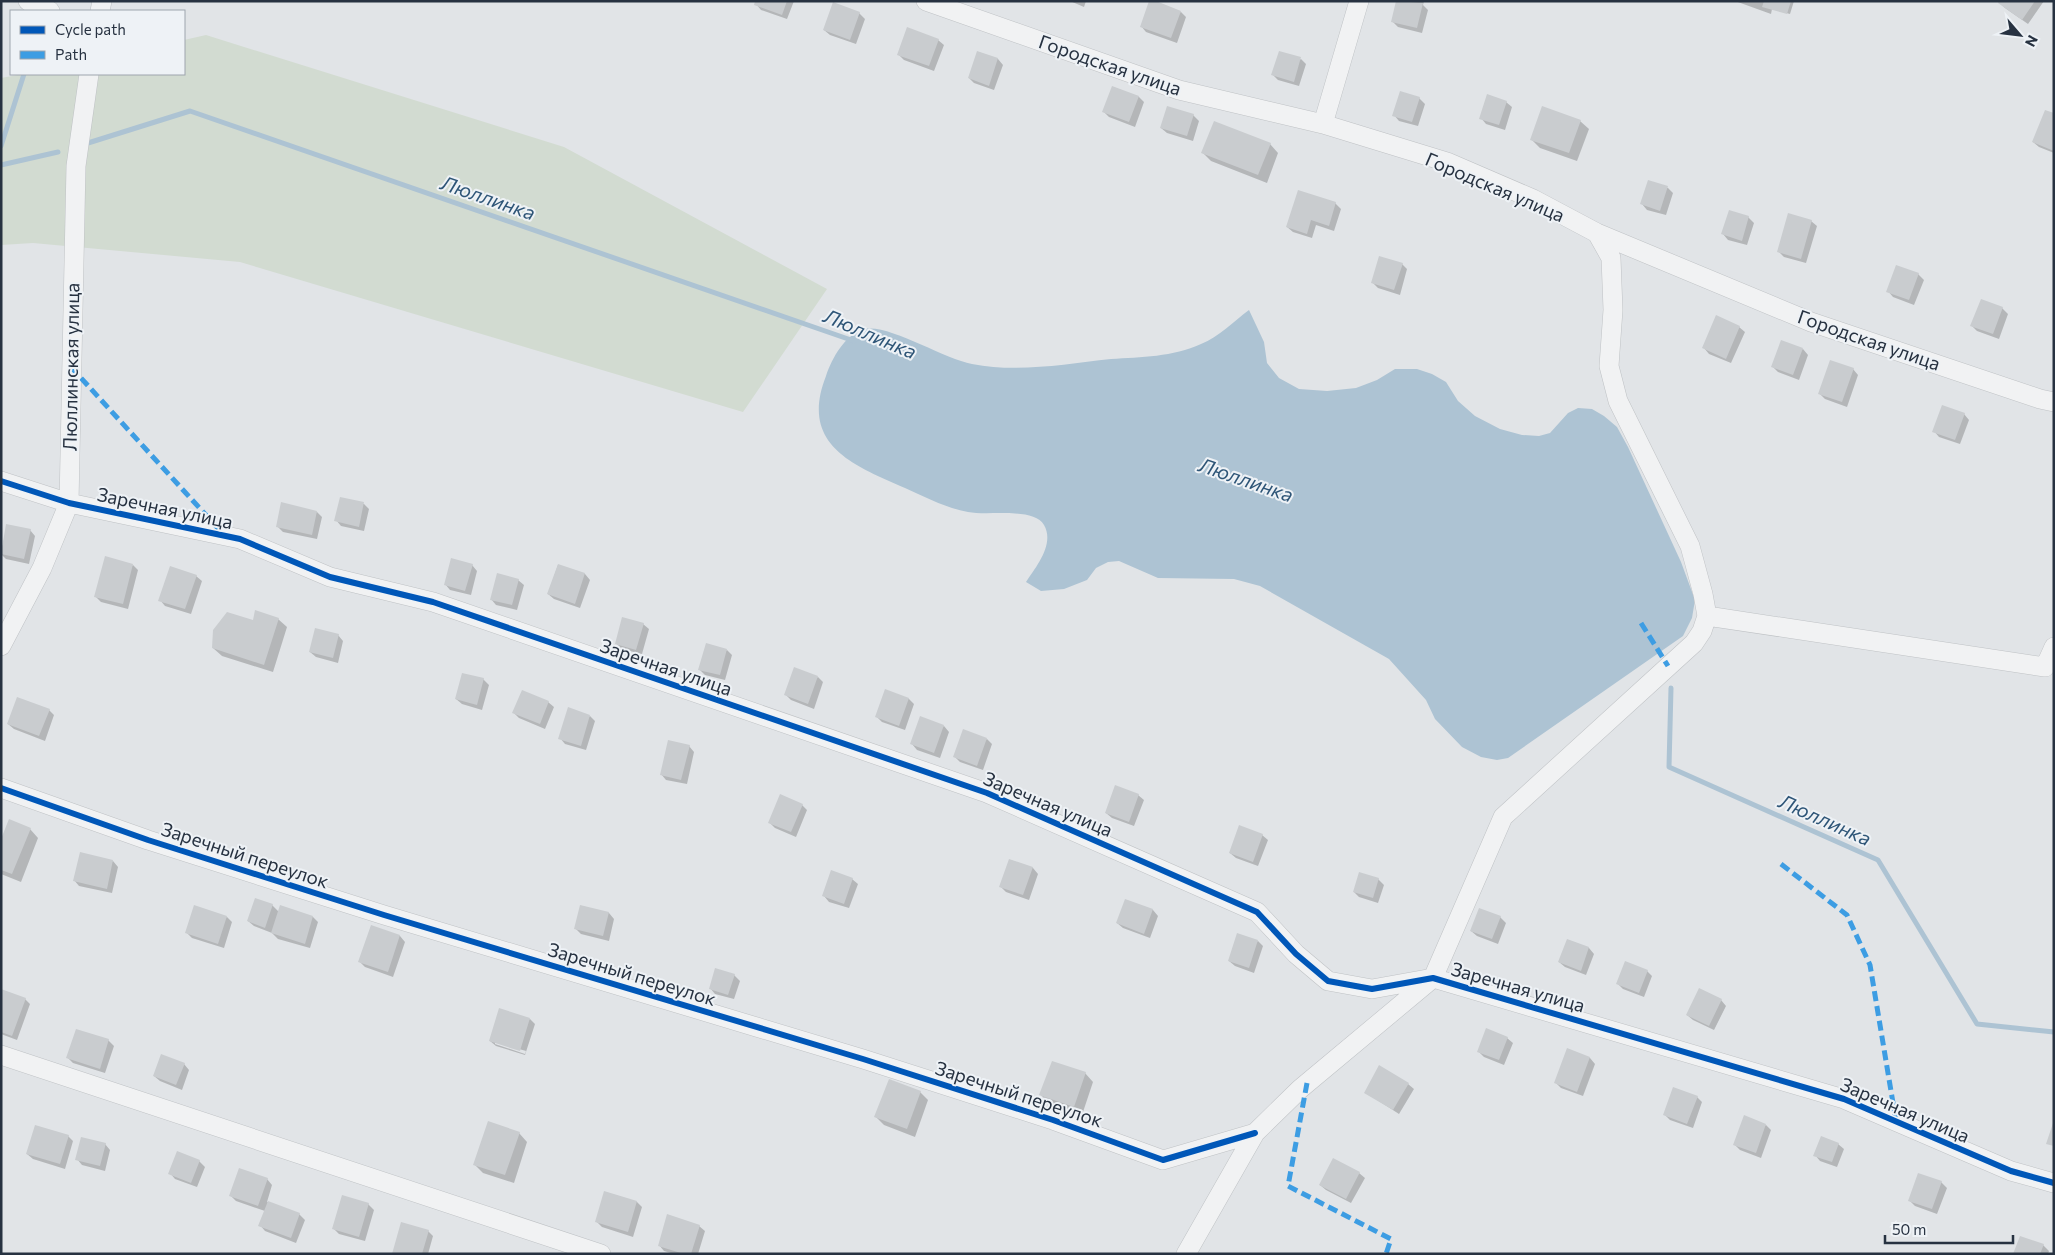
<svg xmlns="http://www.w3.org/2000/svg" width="2055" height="1255" viewBox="0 0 2055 1255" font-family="Commissioner,sans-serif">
<rect width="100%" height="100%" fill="#e1e4e7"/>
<path fill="#d2dbd1" d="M206,35L564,147L827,289L743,412L240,262L33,243L1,245V78L23,74H184V40Z"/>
<path fill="#adc3d3" d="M1249,310L1264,342L1267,363L1279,378L1299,389L1327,391L1356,388L1377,380L1395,369H1417L1432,374L1446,382L1458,401L1475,416L1500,429L1522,435L1539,436L1550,433L1568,413L1578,408L1592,409L1604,416L1617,427L1628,447L1681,562L1695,600L1692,618L1683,636L1508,758L1497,760L1481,757L1462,747L1435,719L1426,700L1389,659L1260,586L1234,579L1158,578L1119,561L1108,562L1096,568L1087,580L1064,589L1041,591L1026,582C1036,567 1055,544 1044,525C1034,507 987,516 968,512C946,508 925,497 905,488C853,465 799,445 826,376C832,358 845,334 865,329C889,324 944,359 972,364C1018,373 1065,364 1111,359C1141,357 1173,357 1201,344C1219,337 1234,321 1249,310Z"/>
<path fill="#0003" fill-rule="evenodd" d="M757,1H794L787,19L761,10L756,4Z
M1070,1H1086L1084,7Z
M1398,1H1424L1423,5L1428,10L1422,33L1398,27L1392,21Z
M1735,1H1794L1790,14L1772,9L1771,14Z
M2001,1H2044L2028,24L2005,8L2000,3Z
M1181,12L1186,17L1177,43L1146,32L1141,26Z
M859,13L865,19L856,44L830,35L824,30Z
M938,40L944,45L934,71L904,60L898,54Z
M978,52L998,59L1003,65L994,90L974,83L969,78Z
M1301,59L1306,64L1299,86L1278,80L1273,75Z
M1113,87L1139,97L1144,102L1135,127L1109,117L1104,112Z
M1419,98L1425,104L1418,126L1399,121L1394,115Z
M1506,102L1512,107L1505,130L1486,124L1481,118Z
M1193,115L1199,121L1193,141L1167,133L1161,128Z
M2054,115V153L2039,147L2033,142Z
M1580,121L1589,129L1577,161L1540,148L1531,139Z
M1270,144L1278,153L1267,183L1211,161L1203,153Z
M1649,182L1668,188L1673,193L1666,215L1647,210L1642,204Z
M1335,203L1341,209L1334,231L1316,225L1312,238L1293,232L1287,227Z
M1748,217L1754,223L1747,245L1728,240L1723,234Z
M1811,221L1817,226L1806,263L1784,257L1779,252Z
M1402,264L1407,269L1400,295L1378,288L1373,283Z
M1918,274L1924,280L1914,305L1893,297L1888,291Z
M2002,308L2008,314L1999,339L1977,331L1972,326Z
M1739,327L1745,332L1731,363L1709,354L1704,348Z
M1803,349L1808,355L1799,380L1778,372L1772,366Z
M1853,369L1858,375L1847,407L1825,399L1819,393Z
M1964,414L1969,420L1960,444L1939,437L1934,431Z
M341,498L364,504L369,509L364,531L341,526L336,520Z
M317,512L322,517L317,539L283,532L277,526Z
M7,525L30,530L35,536L29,564L6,559L1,554Z
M133,565L138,570L128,609L101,602L96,597Z
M472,565L477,571L471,595L450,590L445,584Z
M558,565L585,574L590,580L580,608L554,599L548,594Z
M196,576L202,581L191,614L165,606L160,600Z
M518,580L524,585L517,610L496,605L491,599Z
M278,619L287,627L273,672L222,656L213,648L254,621Z
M643,624L649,629L642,654L622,649L616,643Z
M338,635L343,641L338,663L316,657L310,652Z
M727,650L732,655L725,680L705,675L699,669Z
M818,677L823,682L814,709L791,700L786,695Z
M483,679L489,685L482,710L462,704L456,699Z
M886,691L909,699L914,704L905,730L882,722L877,717Z
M548,702L554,707L545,729L519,718L514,713Z
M49,710L54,715L45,741L14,729L8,724Z
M590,716L595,721L586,750L565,744L560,738Z
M944,726L949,732L940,758L917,750L912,744Z
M987,739L992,744L983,770L960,762L955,757Z
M689,746L694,752L687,784L666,780L661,774Z
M1138,795L1144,800L1134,826L1112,818L1106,813Z
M802,805L807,810L796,837L775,828L770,823Z
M30,829L38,838L21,882L1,874V842Z
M1262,835L1268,840L1258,866L1236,858L1230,853Z
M1010,860L1033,868L1038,874L1029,900L1006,892L1000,886Z
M113,861L118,867L112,893L79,886L74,880Z
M852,879L858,884L849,908L829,902L824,896Z
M1378,879L1384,885L1378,903L1359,897L1354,892Z
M1126,900L1153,910L1158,916L1150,938L1123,928L1117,923Z
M272,905L279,912L313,917L318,922L310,948L278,939L272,933L254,926L248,921Z
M581,906L609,913L614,919L609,941L581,934L575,928Z
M227,917L232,922L224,948L192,938L187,933Z
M1500,917L1506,923L1498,944L1477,936L1471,931Z
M371,927L400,936L405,942L393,977L365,967L360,962Z
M1568,940L1589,948L1594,954L1586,975L1565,967L1559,962Z
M1258,941L1263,946L1254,973L1235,966L1229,961Z
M1647,971L1652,976L1644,997L1623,989L1618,984Z
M734,975L740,981L734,999L715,994L710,988Z
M1,990L25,999L30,1004L17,1040L1,1034Z
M1721,1000L1726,1006L1714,1030L1693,1020L1687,1015Z
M530,1019L535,1024L525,1055L496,1046L490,1041ZM495,1042L526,1051L525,1054L495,1044Z
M1507,1038L1513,1043L1504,1065L1484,1057L1478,1051Z
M108,1040L114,1046L105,1073L73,1063L68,1058Z
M1568,1050L1590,1058L1595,1064L1583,1096L1561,1088L1556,1083Z
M184,1064L189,1070L182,1090L160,1081L154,1076Z
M1085,1073L1093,1082L1082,1115L1049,1103L1041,1095Z
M1408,1084L1414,1089L1399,1114L1365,1092Z
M920,1092L928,1100L915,1137L884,1125L876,1117Z
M1697,1097L1702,1102L1693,1128L1670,1120L1665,1115Z
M1766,1125L1771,1130L1761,1158L1740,1150L1734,1144Z
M519,1133L527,1142L514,1183L483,1173L475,1165Z
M68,1136L73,1141L65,1169L33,1159L27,1154Z
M105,1144L110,1150L105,1171L82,1165L77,1159Z
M1838,1144L1844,1149L1837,1167L1820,1161L1815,1155Z
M199,1161L205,1167L197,1187L175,1179L170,1173Z
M1359,1173L1365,1178L1351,1203L1326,1190L1320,1185Z
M267,1179L272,1185L267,1202L299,1214L305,1220L296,1243L265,1231L260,1225L265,1211L236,1201L231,1196Z
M1941,1182L1947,1188L1937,1214L1915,1206L1909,1200Z
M605,1192L637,1202L642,1207L633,1237L602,1227L596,1221Z
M368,1204L374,1210L365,1241L339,1234L334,1229Z
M699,1226L705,1231L698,1254H674L664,1251L659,1245Z
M428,1231L433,1236L428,1254H393Z
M2043,1245L2049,1251L2048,1254H2014Z"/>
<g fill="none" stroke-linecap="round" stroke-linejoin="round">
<path stroke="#adc3d3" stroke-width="5" d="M88,143L190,111L854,341
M1,146L24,74
M1,165L58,152
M1671,688L1669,767L1878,860L1977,1024L2054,1032"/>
</g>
<path fill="#c9cccf" d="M755,1H787L782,15L754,5Z
M1149,1H1156L1181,11L1171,38L1140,27Z
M1396,1L1423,3L1417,28L1391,22Z
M1764,1H1791L1787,14L1762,7Z
M1999,1H2035L2022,20L1998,3Z
M833,2L860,12L850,40L823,30Z
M907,27L939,39L929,66L897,55Z
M977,51L998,58L989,86L968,78Z
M1279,51L1301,57L1294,82L1271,75Z
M1112,86L1139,96L1129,122L1102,112Z
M1400,91L1420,97L1412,122L1392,116Z
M1487,94L1507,101L1499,125L1479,119Z
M1167,106L1194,114L1187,136L1160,128Z
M1542,106L1581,120L1569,153L1530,140Z
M2045,110L2054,113V151L2032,142Z
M1214,121L1271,143L1258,175L1201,153Z
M1648,180L1668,186L1660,211L1640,204Z
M1298,190L1336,202L1329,226L1311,220L1307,234L1286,227Z
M1729,210L1749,216L1742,241L1721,234Z
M1788,213L1812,220L1801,259L1777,252Z
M1379,256L1403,263L1394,290L1371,283Z
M1896,265L1919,273L1909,300L1886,292Z
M1981,299L2003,307L1993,334L1970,326Z
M1716,315L1740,326L1726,359L1702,348Z
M1781,340L1803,348L1793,375L1771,367Z
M1830,360L1854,368L1842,402L1818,394Z
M1942,405L1965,413L1955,440L1932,432Z
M340,497L364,502L359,527L334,521Z
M281,502L317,511L312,535L276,527Z
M6,524L31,529L24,559L1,554Z
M105,556L133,564L123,604L94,597Z
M451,558L473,564L465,591L444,585Z
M558,564L585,573L575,604L547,594Z
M170,566L197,575L185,609L158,601Z
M497,573L519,579L512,605L490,600Z
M255,610L279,618L264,665L212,648L213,630L227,612L253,620Z
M622,617L644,623L636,650L615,644Z
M315,628L339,634L333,658L309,652Z
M706,643L727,649L720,675L698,670Z
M794,667L818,676L808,704L784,695Z
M462,673L484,678L477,705L455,699Z
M885,689L909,698L899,726L875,717Z
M522,690L549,701L540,724L512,713Z
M17,697L50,709L39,736L7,724Z
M568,707L590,715L581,746L558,739Z
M920,716L944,725L934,753L910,744Z
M963,729L987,738L977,766L953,757Z
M668,740L690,745L681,780L660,775Z
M1115,785L1139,794L1129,822L1105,813Z
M780,794L803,804L791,832L768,823Z
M9,819L31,828L12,874L1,870V839Z
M1239,825L1263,834L1253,862L1229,853Z
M80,852L113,860L107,889L73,881Z
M1009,859L1033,867L1023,895L999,887Z
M831,870L853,878L844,904L822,896Z
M1359,872L1379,878L1373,898L1353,892Z
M255,898L273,904L265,928L247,921Z
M1125,899L1153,909L1144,934L1116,923Z
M194,905L227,916L218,944L185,933Z
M280,905L313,916L305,944L271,933Z
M580,905L609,912L603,936L574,929Z
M1479,908L1501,916L1492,939L1470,931Z
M371,925L400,935L388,972L358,962Z
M1237,933L1258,940L1249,968L1228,961Z
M1567,939L1589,947L1581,971L1558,962Z
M1625,961L1648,970L1639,993L1616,984Z
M715,968L735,974L728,995L709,989Z
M1699,988L1722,999L1709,1026L1686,1015Z
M1,989L26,998L12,1036L1,1032Z
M499,1008L530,1018L520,1051L489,1041Z
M1486,1028L1508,1037L1499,1060L1477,1052Z
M76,1029L109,1039L100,1069L66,1058Z
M1567,1048L1590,1057L1577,1092L1554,1083Z
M161,1054L185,1063L176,1085L153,1076Z
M1052,1061L1086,1072L1074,1107L1039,1095Z
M1379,1065L1409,1083L1393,1110L1364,1093Z
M889,1079L921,1091L907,1129L874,1117Z
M1673,1087L1698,1096L1687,1124L1663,1115Z
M1744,1115L1766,1124L1756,1153L1733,1145Z
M2054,1120V1146L2046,1144Z
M488,1121L520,1132L505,1175L473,1165Z
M35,1125L69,1135L60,1164L26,1154Z
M1821,1136L1839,1143L1832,1162L1813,1156Z
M81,1137L106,1143L100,1166L75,1160Z
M177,1151L200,1160L191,1183L168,1174Z
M1333,1158L1360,1172L1346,1199L1319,1185Z
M239,1168L268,1178L258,1206L229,1196Z
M1918,1173L1942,1181L1932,1209L1908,1201Z
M604,1191L637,1201L628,1232L595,1222Z
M342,1195L369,1203L359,1237L332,1229Z
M268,1201L300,1213L291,1238L258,1226Z
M667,1214L700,1225L691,1254H684L658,1246Z
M401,1222L429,1230L422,1254H392Z
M2020,1236L2044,1244L2040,1254H2013Z"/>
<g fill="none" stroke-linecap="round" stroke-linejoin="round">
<g stroke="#bfc2c5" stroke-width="20">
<path id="minor" d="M28,1L50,11
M926,1L1179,90L1323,124L1447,162L1533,199L1597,233L1811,322L2040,399L2054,402
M100,11L102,1
M1323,124L1359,1
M1,481L69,503L240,539L330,577L433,602L987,793L1257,912L1296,954L1328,981L1372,989L1433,978L1844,1099L2011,1171L2054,1183
M1707,616L2045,667L2054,647
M1,646L42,568L69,503L76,166L89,74
M1,788L148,840L384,915L863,1059L1053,1120L1163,1160L1255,1133
M1,1055L601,1254
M1186,1254L1255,1133L1300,1089L1433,978L1503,817L1694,643L1702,631L1707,616L1703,594L1690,546L1618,401L1609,366L1613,310L1611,258L1597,233"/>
</g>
<use href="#minor" stroke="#f1f2f3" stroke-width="19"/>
<path stroke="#3d9de3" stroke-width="5" stroke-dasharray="10 5" stroke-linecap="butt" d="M71,367L225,536
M1641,623L1668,666
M1781,864L1847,915L1870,965L1896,1121
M1307,1083L1288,1186L1391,1239L1386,1254"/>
<g stroke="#eef2f6" stroke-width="9">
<path id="cycleway" d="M1,481L69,503L240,539L330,577L433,602L987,793L1257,912L1296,954L1328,981L1372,989L1433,978L1844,1099L2011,1171L2054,1183
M1,788L148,840L384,915L863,1059L1053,1120L1163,1160L1255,1133"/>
</g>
<use href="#cycleway" stroke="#0057b8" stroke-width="6"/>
</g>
<g text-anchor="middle" stroke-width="4" stroke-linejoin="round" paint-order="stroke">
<g font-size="19" fill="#273241" stroke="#eef2f6">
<text transform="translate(1110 65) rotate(19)" y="7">Городская улица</text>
<text transform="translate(1495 187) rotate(23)" y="7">Городская улица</text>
<text transform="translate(1869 340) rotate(19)" y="7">Городская улица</text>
<text transform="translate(71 367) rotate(-89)" y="7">Люллинская улица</text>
<text transform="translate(165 508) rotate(12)" y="7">Заречная улица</text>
<text transform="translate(666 667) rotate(19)" y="7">Заречная улица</text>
<text transform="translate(1048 804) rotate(23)" y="7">Заречная улица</text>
<text transform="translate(245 855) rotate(18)" y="7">Заречный переулок</text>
<text transform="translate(632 974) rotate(17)" y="7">Заречный переулок</text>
<text transform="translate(1518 987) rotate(16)" y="7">Заречная улица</text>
<text transform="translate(1019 1094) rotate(18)" y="7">Заречный переулок</text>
<text transform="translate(1905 1110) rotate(23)" y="7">Заречная улица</text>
</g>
<g font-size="20" font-style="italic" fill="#2e5577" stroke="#eef2f6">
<text transform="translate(488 198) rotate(19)" y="7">Люллинка</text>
<text transform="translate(870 334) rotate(23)" y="7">Люллинка</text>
<text transform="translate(1246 480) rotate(19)" y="7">Люллинка</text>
<text transform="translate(1825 820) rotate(24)" y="7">Люллинка</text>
</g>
</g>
<rect width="2055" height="1255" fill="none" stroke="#273241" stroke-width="5"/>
<rect x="10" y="10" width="175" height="65" fill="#eef2f6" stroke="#9ea5ae"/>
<rect x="20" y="26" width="25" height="8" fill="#0057b8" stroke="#9ea5ae"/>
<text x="55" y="35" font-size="15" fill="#273241">Cycle path</text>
<rect x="20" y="51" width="25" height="8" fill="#3d9de3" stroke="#9ea5ae"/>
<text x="55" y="60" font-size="15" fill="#273241">Path</text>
<g transform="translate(2020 35) rotate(118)" stroke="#eef2f6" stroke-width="4" paint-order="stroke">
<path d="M0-4L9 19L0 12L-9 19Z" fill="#273241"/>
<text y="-8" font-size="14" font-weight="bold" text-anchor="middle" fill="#273241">N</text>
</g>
<path d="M1885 1235v8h128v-8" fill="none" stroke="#273241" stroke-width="2.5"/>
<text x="1892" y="1235" font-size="15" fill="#273241" stroke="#eef2f6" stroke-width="4" paint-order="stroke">50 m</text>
</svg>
